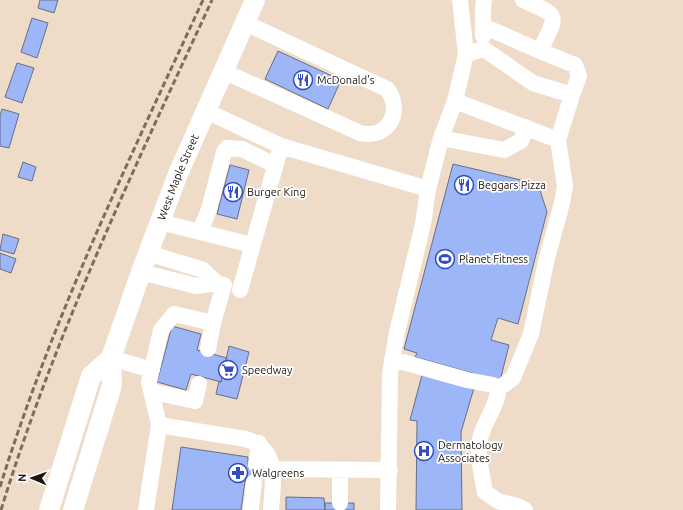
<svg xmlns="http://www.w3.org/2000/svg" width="683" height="510" viewBox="0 0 683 510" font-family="Ubuntu,sans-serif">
<rect width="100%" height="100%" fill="#efdcc8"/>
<path fill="#9db6f8" stroke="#676f84" d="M40,0H58L54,13L38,8Z
M32,18L48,23L37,58L21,52Z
M278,51L341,80L328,109L265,79Z
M17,63L34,68L22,103L5,97Z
M2,109L19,114L9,148L0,146V116Z
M23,162L36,167L32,181L18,177Z
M453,164L538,184L547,212L518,324L498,318L491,340L509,345L500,381L415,357L417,353L404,349Z
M230,165L249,170L237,219L217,214Z
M3,234L19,239L14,254L0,250Z
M0,253L16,259L11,273L0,269Z
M172,326L201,334L197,350L227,358L221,382L191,374L186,390L157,382Z
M229,346L249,352L237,399L216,394L219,381L221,382Z
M422,375L474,388L461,432L462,510H416L417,421L410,420Z
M181,447L248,457V464L262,466L259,483L245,481L241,510H172Z
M286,497L324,498L325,510H286Z
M325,503H354V510H325Z"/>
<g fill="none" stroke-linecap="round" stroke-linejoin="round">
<path stroke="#fff" stroke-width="16" d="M460,0L466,54
M523,0C562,17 557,14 540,51L575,65L579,76L572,95
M483,26L540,51
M483,36V9L484,0
M223,71L360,133C388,140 404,111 387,89L245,23
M206,111L281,146L428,189L423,224L397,332L390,374L388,510
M441,138L504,150L521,141L526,127
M428,189L441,138L455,101L466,54L484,49L533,83L572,95L558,140L455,101
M160,222L252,245
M200,232L209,209L224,152L227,148L242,149L275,165
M148,253L203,270L217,283
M141,272L196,286L217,283
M240,290L281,146
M213,323L224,285
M111,358L152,370
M392,359L467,380L493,385L498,389C499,403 483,423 480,439C477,456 482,475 485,492L498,501L517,506L525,510
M498,389L513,378L531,334L546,262L562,203L565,186L558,140
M153,392L195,401L199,384
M159,425L149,382L161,330L174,314L213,323L208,349
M256,465L259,443
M272,469L390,470
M340,503V470
M146,510L159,425L246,439C280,450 273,479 271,510
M251,510L254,482"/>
<g stroke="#fff" stroke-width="20">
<path d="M49,510L91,376L111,358"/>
<path id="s1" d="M73,510L112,385L111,358L141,272L178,174L255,0"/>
</g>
<path stroke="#7a6e61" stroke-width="3" stroke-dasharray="6 3" stroke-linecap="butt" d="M0,487C52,319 129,160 203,0
M1,510C55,334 135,167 212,0"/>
</g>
<defs>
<g id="restaurant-ring" transform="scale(1)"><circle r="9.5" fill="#fff" stroke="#324dbe" stroke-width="1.5"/><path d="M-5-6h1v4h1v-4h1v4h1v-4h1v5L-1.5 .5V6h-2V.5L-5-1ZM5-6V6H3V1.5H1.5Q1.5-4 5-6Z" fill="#324dbe"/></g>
<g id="stadium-ring" transform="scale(1)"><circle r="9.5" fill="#fff" stroke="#324dbe" stroke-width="1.5"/><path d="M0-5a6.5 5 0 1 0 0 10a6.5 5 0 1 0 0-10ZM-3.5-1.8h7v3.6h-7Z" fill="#324dbe"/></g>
<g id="supermarket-ring" transform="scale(1)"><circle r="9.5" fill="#fff" stroke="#324dbe" stroke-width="1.5"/><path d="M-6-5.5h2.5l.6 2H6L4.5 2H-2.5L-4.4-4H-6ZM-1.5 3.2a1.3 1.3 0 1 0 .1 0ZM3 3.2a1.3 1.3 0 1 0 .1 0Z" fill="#324dbe"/></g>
<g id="hospital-ring" transform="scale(1)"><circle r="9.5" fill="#fff" stroke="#324dbe" stroke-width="1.5"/><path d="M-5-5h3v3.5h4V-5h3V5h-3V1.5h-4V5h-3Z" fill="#324dbe"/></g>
<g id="pharmacy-ring" transform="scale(1)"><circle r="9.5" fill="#fff" stroke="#324dbe" stroke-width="1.5"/><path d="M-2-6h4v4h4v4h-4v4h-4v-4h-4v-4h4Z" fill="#324dbe"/></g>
</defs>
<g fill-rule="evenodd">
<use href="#restaurant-ring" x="303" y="80"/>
<use href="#restaurant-ring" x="464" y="185"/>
<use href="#restaurant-ring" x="233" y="192"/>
<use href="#stadium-ring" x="445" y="259"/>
<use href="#supermarket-ring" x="228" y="370"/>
<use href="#hospital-ring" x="424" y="451"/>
<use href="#pharmacy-ring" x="238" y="473"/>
</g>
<g text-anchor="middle" stroke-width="3.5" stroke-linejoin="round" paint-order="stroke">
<g font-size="11" fill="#1c160f" stroke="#fff" text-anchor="start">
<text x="317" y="84">McDonald's</text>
<text x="478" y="189">Beggars Pizza</text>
<text x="247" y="196">Burger King</text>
<text x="459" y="263">Planet Fitness</text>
<text x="242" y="374">Speedway</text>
<text x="438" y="449">Dermatology<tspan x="438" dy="13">Associates</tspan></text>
<text x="252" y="477">Walgreens</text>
</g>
<g font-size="11" fill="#1c160f" stroke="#fff">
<text dy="4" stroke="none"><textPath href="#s1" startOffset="351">West Maple Street</textPath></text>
</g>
</g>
<g transform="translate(32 478) rotate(272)" stroke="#ffffff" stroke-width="3" paint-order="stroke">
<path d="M0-3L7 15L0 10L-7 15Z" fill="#1c160f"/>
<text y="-6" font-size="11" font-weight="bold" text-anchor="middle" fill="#1c160f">N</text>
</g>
</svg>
